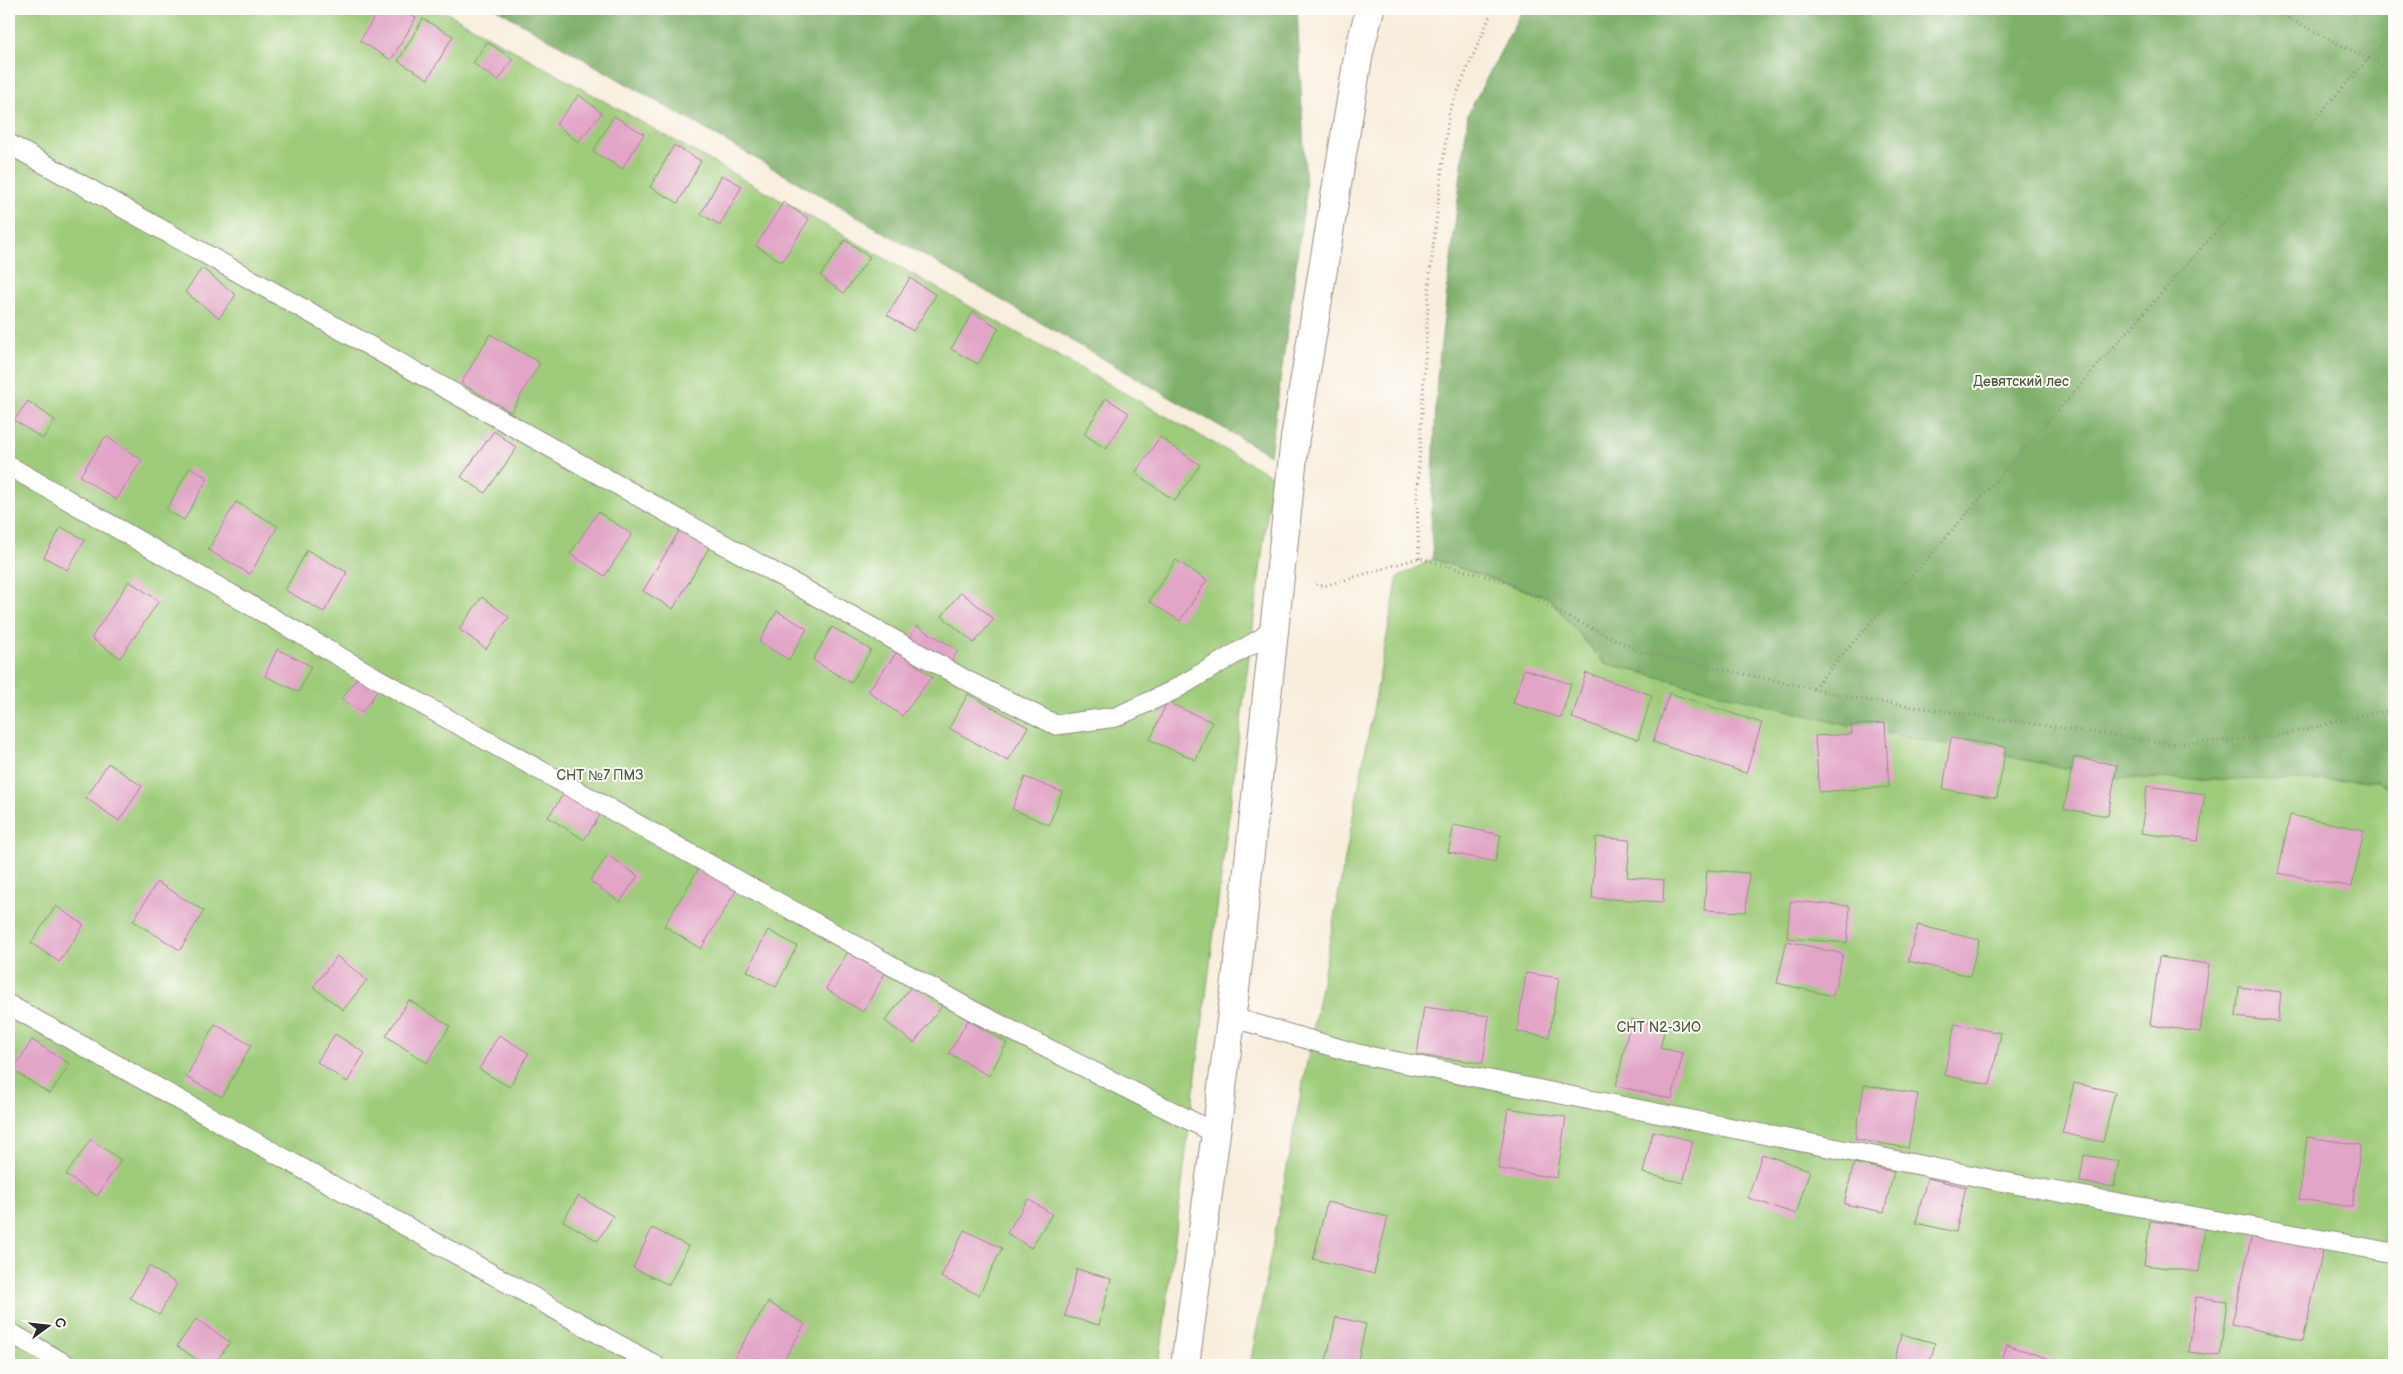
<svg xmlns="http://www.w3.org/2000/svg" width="2403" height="1374" viewBox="0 0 2403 1374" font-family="'Balsamiq Sans',sans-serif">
<rect width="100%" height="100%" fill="#fdfcf7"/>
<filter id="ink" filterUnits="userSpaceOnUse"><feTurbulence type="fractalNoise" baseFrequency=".02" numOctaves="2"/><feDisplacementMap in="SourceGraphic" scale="10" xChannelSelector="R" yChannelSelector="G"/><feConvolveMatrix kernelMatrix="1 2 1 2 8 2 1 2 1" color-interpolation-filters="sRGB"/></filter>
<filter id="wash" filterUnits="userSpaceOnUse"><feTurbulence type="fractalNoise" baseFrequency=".0096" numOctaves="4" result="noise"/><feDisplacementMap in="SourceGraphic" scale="20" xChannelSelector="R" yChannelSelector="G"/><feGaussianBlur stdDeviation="1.12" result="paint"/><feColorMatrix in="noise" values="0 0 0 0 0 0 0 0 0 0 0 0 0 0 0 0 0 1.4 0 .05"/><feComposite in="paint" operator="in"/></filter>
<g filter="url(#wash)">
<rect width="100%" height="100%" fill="#f8eddb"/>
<path fill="#9fcc7a" stroke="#657c52" d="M9,9H440L1272,476L1159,1365H9Z
M1433,559L1549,598L1604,663L2377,781L2394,791V1365H1250L1398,577Z"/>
<path fill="#7fb06a" stroke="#556e4a" d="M497,9H1297L1306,192L1270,455Z
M1523,9H2394V791L2377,781L2117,778L1840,724L1604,663L1549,598L1433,559L1431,529L1437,378L1468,114Z"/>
<g id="blocks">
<path fill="#e2a5c7" d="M379,9H402L416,18L391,60L360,41Z
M423,19L453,36L428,79L398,61Z
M487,42L513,59L498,81L473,63Z
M579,95L602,113L578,142L556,124Z
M614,116L644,134L622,169L593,151Z
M674,145L701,161L678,203L650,187Z
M722,175L742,186L720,225L701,214Z
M783,202L809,219L782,262L756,246Z
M845,240L870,257L844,293L820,276Z
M202,268L236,295L219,318L185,292Z
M910,278L936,295L913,331L887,315Z
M973,312L999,328L978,364L951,349Z
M490,334L540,363L511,412L461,383Z
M1106,398L1129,413L1106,449L1084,434Z
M28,401L55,420L43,439L14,420Z
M494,431L517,448L485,493L461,477Z
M106,436L142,460L116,500L80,476Z
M1160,437L1200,465L1175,501L1135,473Z
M190,467L208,478L184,520L166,510Z
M236,502L278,526L250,574L208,550Z
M598,512L632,534L605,576L570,554Z
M61,527L85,540L67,570L44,557Z
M681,528L710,546L673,609L643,591Z
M307,550L347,572L324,612L285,590Z
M1176,560L1207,580L1180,621L1149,601Z
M129,581L159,601L120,658L91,638Z
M961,592L994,619L974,643L942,616Z
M482,597L509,617L486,649L459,629Z
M777,611L807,629L789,660L759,642Z
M917,626L958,650L946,671L904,647Z
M832,627L871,650L851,683L813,660Z
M277,649L311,666L299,692L265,676Z
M898,651L932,677L902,716L868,691Z
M1524,669L1571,684L1561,718L1513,703Z
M361,672L381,686L362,713L342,699Z
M1586,673L1652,695L1638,740L1572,718Z
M1669,693L1762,723L1746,773L1653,742Z
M968,694L1028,727L1008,761L949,728Z
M1167,702L1212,722L1196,760L1150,740Z
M1885,723L1889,787L1819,792L1815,736L1852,734L1851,725Z
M1951,738L2006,747L1997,798L1943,789Z
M2074,757L2117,765L2108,816L2064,809Z
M108,763L142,786L119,821L86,798Z
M1025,777L1062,792L1049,825L1012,809Z
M569,786L604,809L584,840L548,817Z
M2147,786L2205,794L2198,841L2141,833Z
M2290,815L2364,830L2352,887L2278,873Z
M1454,825L1501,835L1495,862L1448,852Z
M1596,837L1630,840L1627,877L1664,880L1663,902L1592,898Z
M608,855L638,876L620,902L590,881Z
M699,868L736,891L701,949L664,926Z
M1707,870L1749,873L1746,912L1704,910Z
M157,882L204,911L180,950L133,921Z
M1790,901L1850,906L1847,943L1787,938Z
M56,906L84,925L59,962L31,943Z
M1918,925L1979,940L1970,976L1908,961Z
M768,930L797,946L776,987L747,971Z
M1787,941L1843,954L1833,996L1777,983Z
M850,948L887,970L863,1012L826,989Z
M337,956L367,980L343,1010L313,987Z
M2159,957L2209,964L2200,1032L2150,1025Z
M1526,973L1559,978L1549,1037L1517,1032Z
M913,984L942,1006L914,1043L885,1021Z
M2239,987L2281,992L2278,1022L2236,1017Z
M409,1000L450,1026L427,1063L386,1036Z
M1424,1007L1489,1016L1483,1063L1417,1055Z
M1631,1019L1665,1027L1660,1048L1683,1053L1672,1099L1616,1086Z
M968,1020L1007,1043L989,1076L949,1053Z
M215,1024L251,1045L222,1097L186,1077Z
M1955,1024L2001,1033L1990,1085L1944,1075Z
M335,1034L365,1053L347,1082L317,1062Z
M499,1035L529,1053L509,1087L479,1069Z
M32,1040L70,1064L50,1094L13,1070Z
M2074,1083L2115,1092L2103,1142L2062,1133Z
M1864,1085L1918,1094L1908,1148L1855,1139Z
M1508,1108L1566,1117L1557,1178L1498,1169Z
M1653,1131L1693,1141L1683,1183L1643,1173Z
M2307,1137L2361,1145L2352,1207L2299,1199Z
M91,1139L121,1160L97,1196L66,1175Z
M1762,1154L1810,1170L1796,1214L1748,1198Z
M2084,1155L2119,1161L2114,1187L2080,1182Z
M1854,1163L1894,1172L1884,1212L1844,1204Z
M1927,1178L1966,1187L1956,1232L1916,1223Z
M578,1196L613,1216L598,1241L563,1221Z
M1028,1199L1052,1214L1031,1248L1007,1233Z
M1327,1202L1388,1217L1374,1274L1313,1259Z
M2150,1221L2205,1228L2199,1272L2144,1265Z
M652,1228L688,1246L669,1285L633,1268Z
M964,1230L1002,1248L979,1295L941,1277Z
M2252,1234L2323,1250L2303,1341L2232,1324Z
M149,1266L177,1284L159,1315L130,1298Z
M1077,1269L1111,1279L1099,1325L1065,1316Z
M2196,1297L2227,1301L2220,1356L2189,1352Z
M768,1302L805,1324L781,1365H742L733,1360Z
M1336,1317L1366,1324L1357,1365H1325Z
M196,1319L230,1342L214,1365H205L177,1346Z
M1901,1334L1935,1343L1929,1365L1894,1364Z
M2007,1345L2050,1359L2048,1365H2000Z"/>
</g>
</g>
<g filter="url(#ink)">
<use href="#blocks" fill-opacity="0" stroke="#928c83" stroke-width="1"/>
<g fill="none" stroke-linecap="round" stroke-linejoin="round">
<g stroke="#928c83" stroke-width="21">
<path id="lane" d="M9,144L966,680L1056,725L1116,717L1172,691L1262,638L1276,624
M9,466L439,714L975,1012L1217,1134
M9,1005L655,1365
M1231,1017L1358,1054L2020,1185L2394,1253
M9,1332L67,1365"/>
</g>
<g stroke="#928c83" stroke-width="30">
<path id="street" d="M1185,1365L1235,990L1295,438L1359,52L1370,9"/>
</g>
<path stroke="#928c83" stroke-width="3" stroke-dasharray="1 4" stroke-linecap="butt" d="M2270,9L2368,59L2394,68
M1419,558L1417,498L1430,273L1449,112L1493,9
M1316,584L1324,586L1419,558L1510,583L1566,616L1642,652L1860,699L2173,744L2274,737L2372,713L2394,711
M1813,688L2368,59L2394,33"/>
<use href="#lane" stroke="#fff" stroke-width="19"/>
<use href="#street" stroke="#fff" stroke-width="28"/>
</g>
</g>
<g text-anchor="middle" stroke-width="4" stroke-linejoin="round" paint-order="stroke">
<g font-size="14" fill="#4e5b43" stroke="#fdfcf7">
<text x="2021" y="386">Девятский лес</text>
<text x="600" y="780">СНТ №7 ПМЗ</text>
<text x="1659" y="1032">СНТ N2-ЗИО</text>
</g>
</g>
<rect width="2403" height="1374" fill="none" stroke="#fdfcf7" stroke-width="30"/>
<g transform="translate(48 1326) rotate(75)" stroke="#fdfcf7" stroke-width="4" paint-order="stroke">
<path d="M0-4L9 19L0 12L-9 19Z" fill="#2b2b2b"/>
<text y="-8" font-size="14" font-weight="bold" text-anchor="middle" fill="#2b2b2b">С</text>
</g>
</svg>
